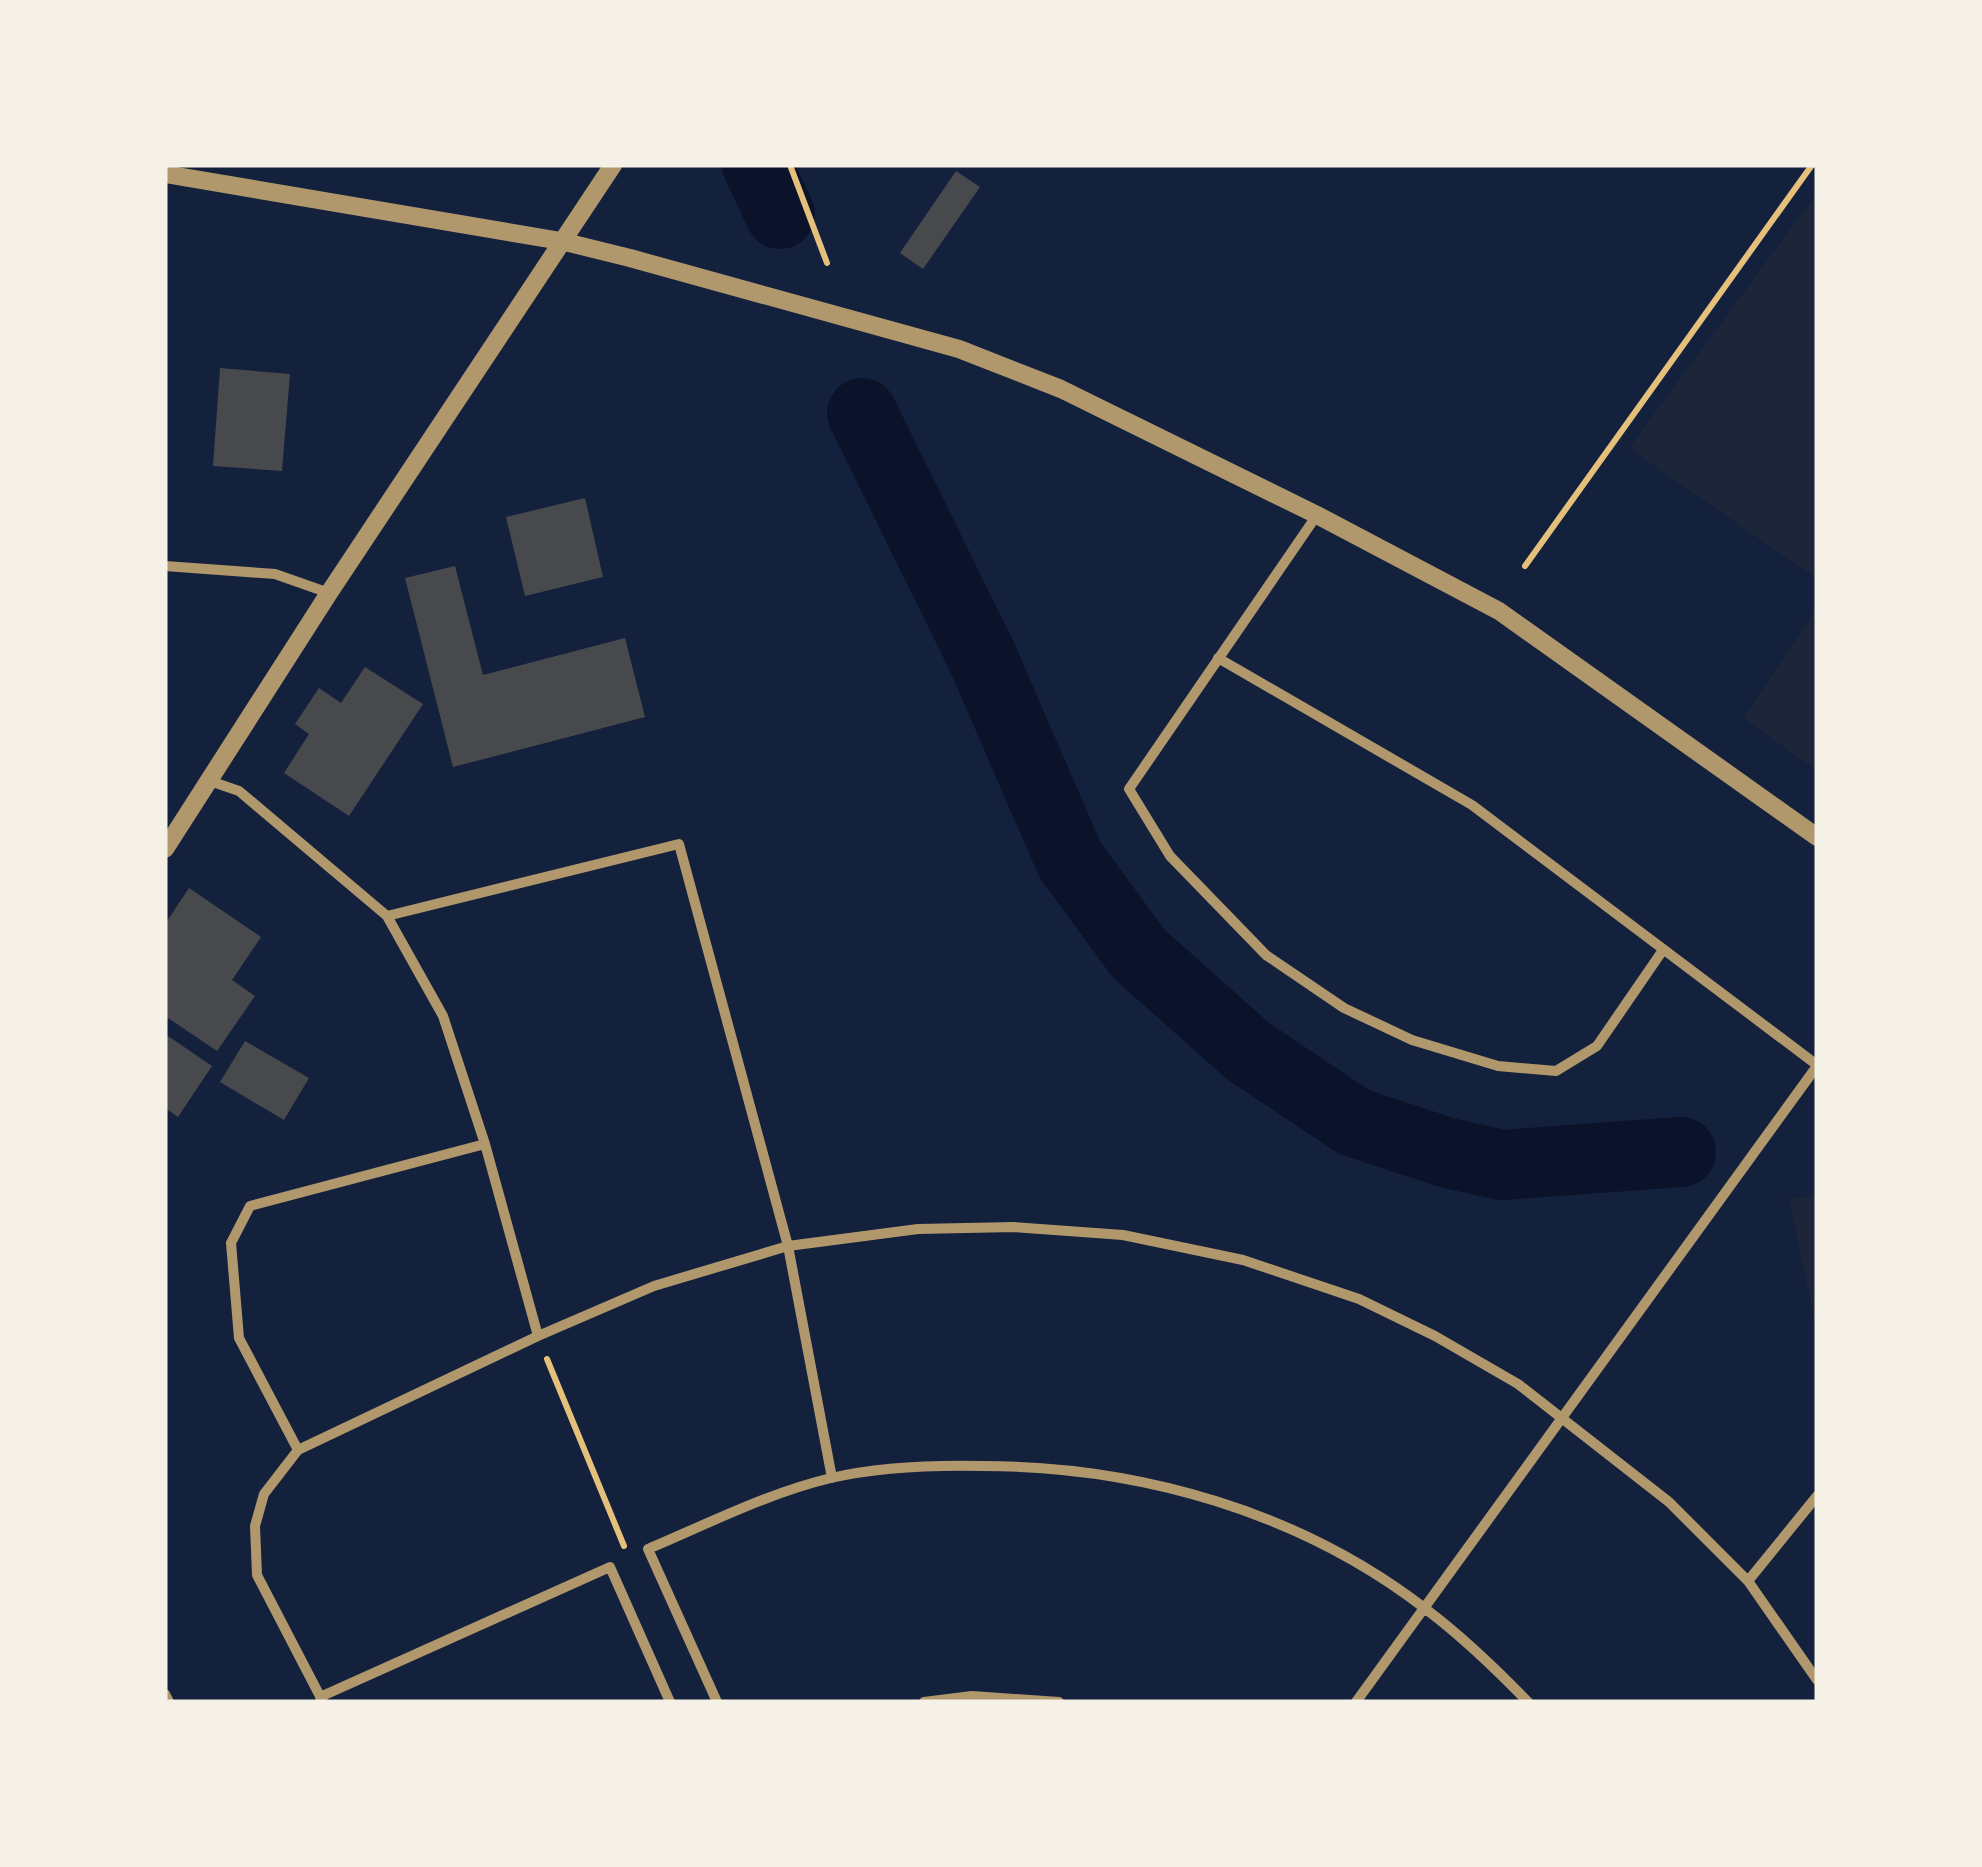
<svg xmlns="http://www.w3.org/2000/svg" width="1982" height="1867" viewBox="0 0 1982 1867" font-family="'DejaVu Sans',sans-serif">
<rect width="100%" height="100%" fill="#14213d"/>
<path fill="#1d2539" d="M1817,193V579L1629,448Z
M1817,607V771L1744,718Z
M1817,1196V1331L1789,1199Z"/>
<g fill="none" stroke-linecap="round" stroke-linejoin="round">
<path stroke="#0b132b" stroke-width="70" d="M757,165L780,214
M862,413L983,659L1070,860L1139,954L1248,1051L1354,1122L1448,1153L1502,1165L1681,1152"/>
</g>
<path fill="#48494c" d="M956,171L980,187L923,269L900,253Z
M220,368L290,374L282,471L213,466Z
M585,498L603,577L525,596L506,517Z
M455,566L483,675L625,638L645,717L453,767L405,578Z
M365,667L423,704L349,816L284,773L309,734L295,724L319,688L341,703Z
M189,888L261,937L232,980L255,996L217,1051L165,1016V924Z
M165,1034L212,1066L178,1117L165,1108Z
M245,1041L309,1078L284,1120L220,1082Z"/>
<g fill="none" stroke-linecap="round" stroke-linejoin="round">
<path stroke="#e5c07b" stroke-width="6" d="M790,165L827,263
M1525,566L1812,165
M547,1359L624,1546"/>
<path stroke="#b1986c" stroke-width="10" d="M1317,515L1129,789L1170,856L1266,955L1344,1008L1412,1040L1498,1066L1556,1071L1597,1046L1663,950
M165,566L275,574L329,593
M1218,658L1472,805L1817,1065
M210,781L239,791L387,916L443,1016L485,1144L538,1336
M387,916L679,844L788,1246L832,1478
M298,1450L239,1338L231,1243L250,1206L485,1144
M1748,1581L1817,1496
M165,1694L169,1702
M320,1697L610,1567L670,1702
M323,1702L257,1575L255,1526L264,1494L298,1450L538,1336L654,1286L788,1246L918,1229L1014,1227L1123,1235L1243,1260L1359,1299L1435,1336L1518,1384L1669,1502L1748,1581L1817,1680
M717,1702L648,1549C707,1524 768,1493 831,1478C879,1467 933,1465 982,1466C1140,1466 1301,1512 1427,1610C1464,1638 1496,1669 1528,1702
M924,1702L972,1696L1059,1702
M1356,1702L1817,1066"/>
<path stroke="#b1986c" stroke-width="18" d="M165,174L561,241L630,258L959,349L1061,389L1317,515L1499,611L1817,837
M165,849L329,593L613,165"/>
</g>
<rect width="1982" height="1867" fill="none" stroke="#f6f1e7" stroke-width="335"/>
</svg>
